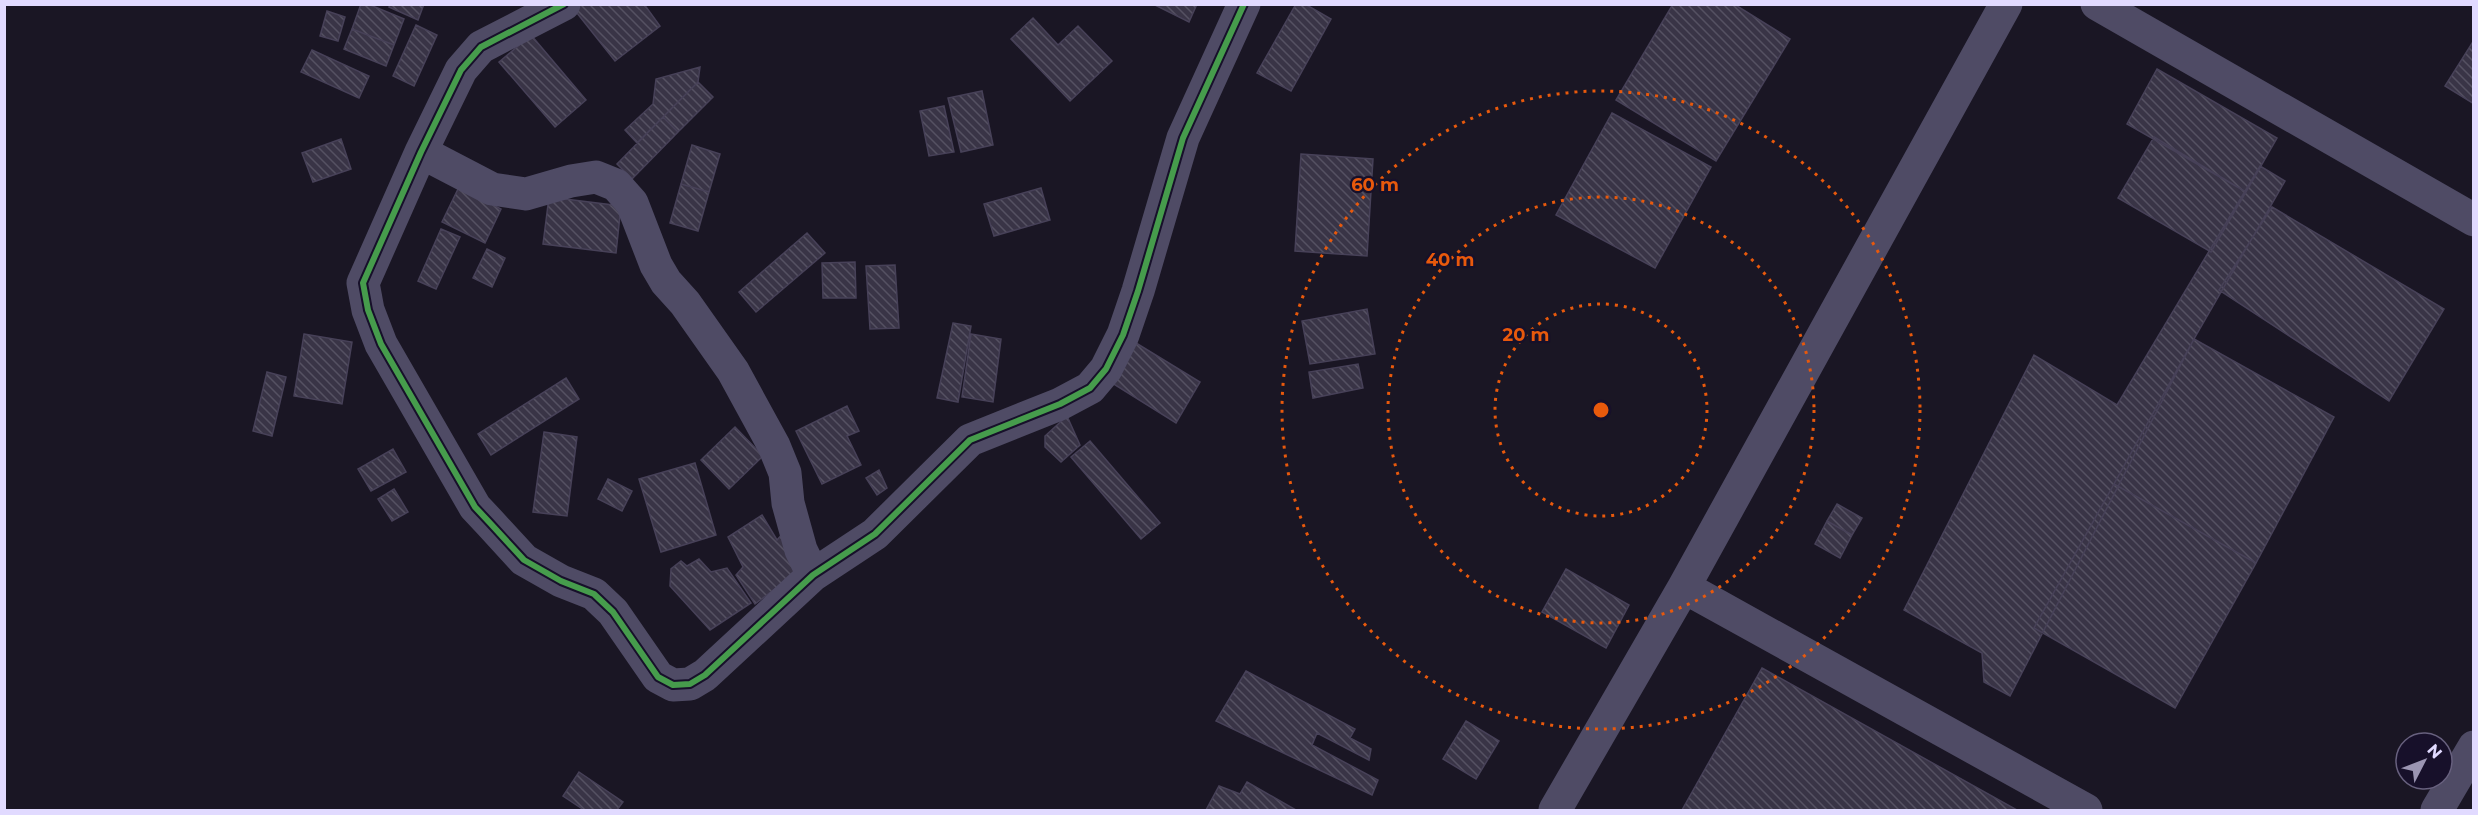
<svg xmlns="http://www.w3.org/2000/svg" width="2478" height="815" viewBox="0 0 2478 815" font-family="Montserrat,sans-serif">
<defs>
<pattern id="building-back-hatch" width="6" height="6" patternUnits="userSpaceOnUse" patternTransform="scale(1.5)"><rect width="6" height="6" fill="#393446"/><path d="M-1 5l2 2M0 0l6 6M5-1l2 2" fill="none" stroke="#555162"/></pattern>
</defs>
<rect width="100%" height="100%" fill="#1a1624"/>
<path fill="url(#building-back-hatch)" stroke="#474158" stroke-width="1.5" d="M361,4H368L404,19L394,45L352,29Z
M390,4H424L418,20L389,7Z
M577,4H644L660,26L615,61L573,8Z
M1153,4H1197L1189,22Z
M1296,4H1305L1331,19L1291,91L1257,73Z
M1673,4H1734L1790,39L1716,161L1616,100Z
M327,11L345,17L338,41L320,36Z
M1033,18L1058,45L1078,26L1112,61L1070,101L1011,39Z
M416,25L437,35L414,86L393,76Z
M352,29L394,45L386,66L344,49Z
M531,35L586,100L555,127L499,62Z
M2474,40V104L2445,86Z
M312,50L369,76L359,98L301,72Z
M700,67L698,82L637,143L625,130L653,104L656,79Z
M2157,69L2277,138L2246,192L2127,124Z
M698,82L713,97L678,132L663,117Z
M982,91L993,145L961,152L948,98Z
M944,106L954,152L929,156L920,111Z
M1612,113L1711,167L1655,268L1556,215Z
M663,117L678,132L632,179L617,164Z
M2154,137L2246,192L2211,252L2118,198Z
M341,139L351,169L313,182L302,153Z
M692,145L720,154L709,192L681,184Z
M1301,154L1373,159L1367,256L1295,251Z
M2260,166L2285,181L2194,339L2010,696L1984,682L1982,653L1904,610L2034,355L2117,405Z
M681,184L709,192L698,231L670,223Z
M459,187L501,209L485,243L442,222Z
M1041,188L1050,220L994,236L984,204Z
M549,197L621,206L616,253L543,244Z
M2272,207L2444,309L2389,401L2219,290Z
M441,229L460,237L436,289L418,281Z
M807,233L825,253L756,312L739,292Z
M487,249L505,258L492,287L473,278Z
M855,262L856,298H823L822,263Z
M895,265L899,328L870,329L866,266Z
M1367,309L1375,354L1310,364L1302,321Z
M953,323L971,326L958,402L937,398Z
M304,334L352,342L342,404L294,396Z
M971,334L1001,339L993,402L962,397Z
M2194,339L2334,417L2256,563L2114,484Z
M1136,343L1200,382L1176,423L1112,383Z
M1358,364L1363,388L1313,398L1309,372Z
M267,372L286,377L272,436L253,431Z
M566,378L579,399L491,455L478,434Z
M847,406L859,431L847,436L861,465L822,484L796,431Z
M1067,416L1080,445L1061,462L1045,447V436Z
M735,427L763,456L729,489L701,460Z
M544,432L577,437L567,516L533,512Z
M1090,441L1160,523L1141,539L1071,457Z
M393,449L406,472L371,491L358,469Z
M695,463L716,535L661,552L639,479Z
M879,470L887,488L877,495L866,478Z
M608,479L632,491L622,511L598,499Z
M2114,484L2256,563L2175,708L2034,628Z
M394,489L408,512L392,521L378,499Z
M1837,504L1862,518L1852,535L1827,521Z
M762,515L777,540L784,532L801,569L755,604L736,575L743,567L728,537Z
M1827,521L1852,535L1840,558L1815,544Z
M699,559L711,572L727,568L751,603L710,630L670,586L671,569L681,561L687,566Z
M1566,569L1629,605L1606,648L1542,612Z
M1762,668L2017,810H1682Z
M1246,671L1355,729L1350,738L1371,749L1369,760L1317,733L1312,745L1378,780L1372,795L1216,721Z
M1466,721L1499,741L1476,779L1443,759Z
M579,772L623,802L617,810H584L563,796Z
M1247,782L1296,810H1206L1219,786L1240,794Z"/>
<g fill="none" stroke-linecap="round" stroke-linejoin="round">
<path stroke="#4f4b65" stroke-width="33" d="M564,4L481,47L461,70L421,152L363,283L368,310L381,344L475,507L490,523L524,560L561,581L594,594L613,612L658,677L673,685L690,684L705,675L813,575L875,534L970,440L1060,404L1090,388L1106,369L1123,335L1138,291L1183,138L1244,4
M2097,4L2474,220
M421,152L492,189L526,194L571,181L596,177L616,185L632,203L656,265L666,282L685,303L733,371L774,446L785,473L788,503L801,550L813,575
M1684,587L2086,810
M1555,810L1684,587L2006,4
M2437,810L2474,747"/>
<g stroke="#17102a" stroke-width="10">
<path id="cycleway" d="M564,4L481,47L461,70L421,152L363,283L368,310L381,344L475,507L490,523L524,560L561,581L594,594L613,612L658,677L673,685L690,684L705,675L813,575L875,534L970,440L1060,404L1090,388L1106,369L1123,335L1138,291L1183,138L1244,4"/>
</g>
<use href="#cycleway" stroke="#469c4c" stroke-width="6"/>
</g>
<g fill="none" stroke="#e8590c" stroke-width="3" stroke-dasharray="3 6">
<circle cx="1601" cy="410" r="106"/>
<circle cx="1601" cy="410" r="213"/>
<circle cx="1601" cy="410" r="319"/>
</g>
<circle cx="1601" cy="410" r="9" fill="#e8590c" stroke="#17102a" stroke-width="3"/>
<g font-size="18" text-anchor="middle" font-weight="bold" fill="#e8590c" stroke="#17102a" stroke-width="4.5" stroke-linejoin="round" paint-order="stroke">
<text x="1375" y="191">60 m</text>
<text x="1450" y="266">40 m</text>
<text x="1526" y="341">20 m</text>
</g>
<rect width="2478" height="815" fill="none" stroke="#e1daff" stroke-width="12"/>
<g transform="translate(2424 761) rotate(48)"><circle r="28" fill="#17102a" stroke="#68617f" stroke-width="1.5"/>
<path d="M0-4.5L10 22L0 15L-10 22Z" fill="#9b95b2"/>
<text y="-9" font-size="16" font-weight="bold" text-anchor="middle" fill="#e1daff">N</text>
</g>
</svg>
